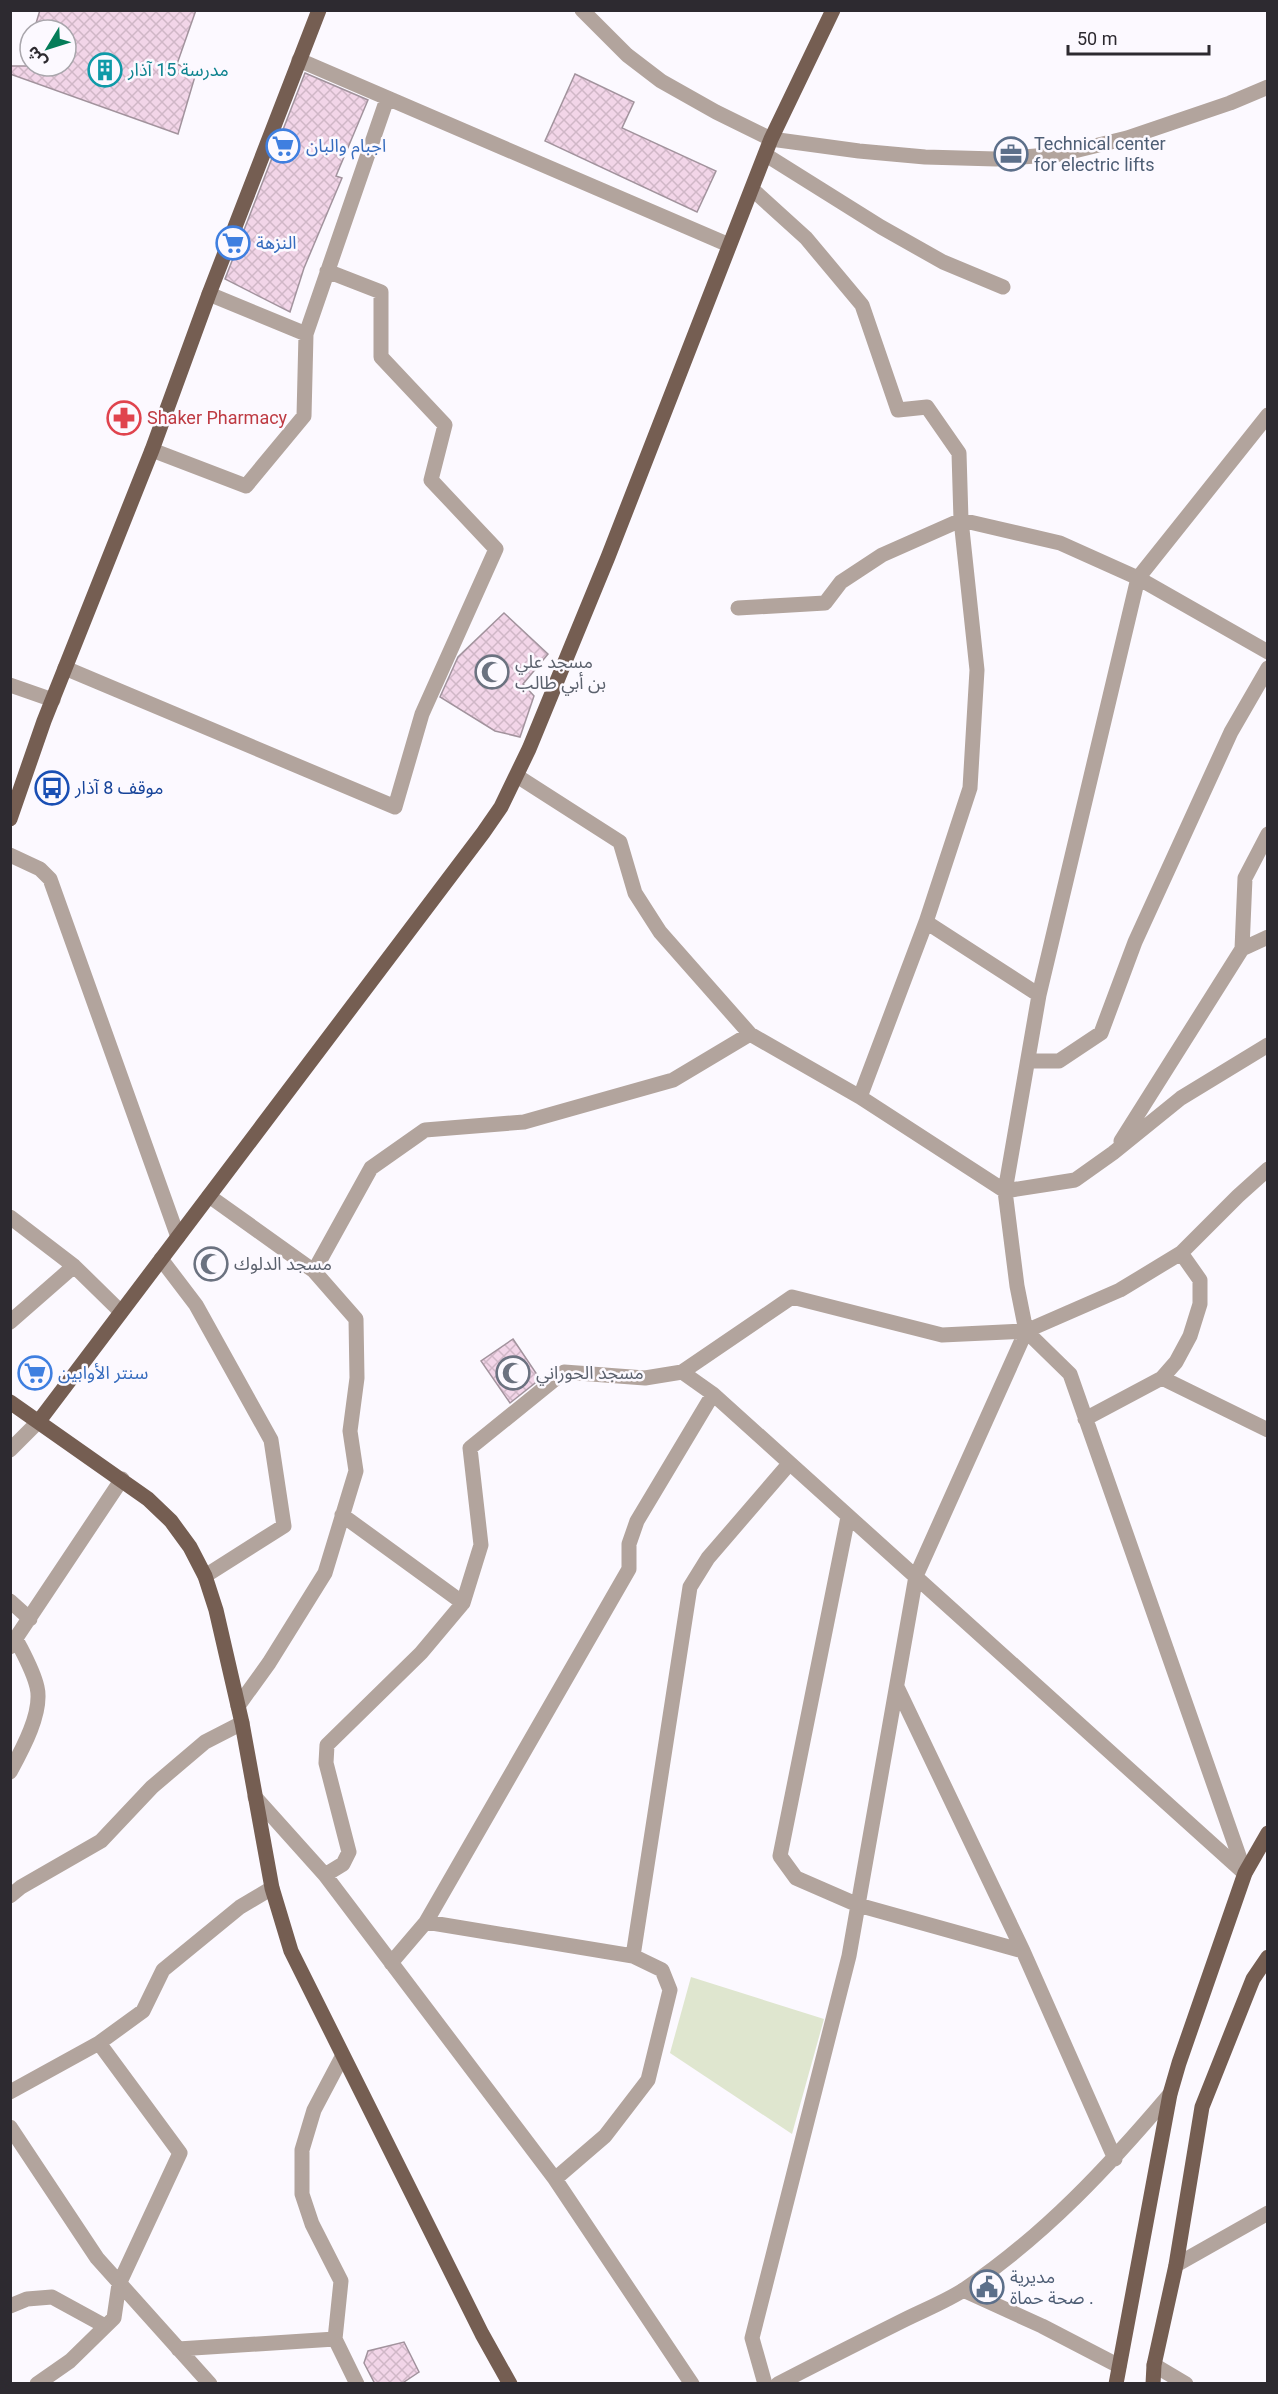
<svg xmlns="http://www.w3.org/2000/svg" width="1278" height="2394" viewBox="0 0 1278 2394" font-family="Roboto,'Noto Sans Arabic',sans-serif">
<defs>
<pattern id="building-cross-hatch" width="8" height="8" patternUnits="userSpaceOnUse" patternTransform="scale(1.5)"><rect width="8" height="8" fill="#f2d5e8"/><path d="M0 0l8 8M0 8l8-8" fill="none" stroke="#d0b7c7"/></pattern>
</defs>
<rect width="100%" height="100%" fill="#fcf9ff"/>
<path fill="#dfe6cf" d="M691,1977L824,2019L792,2134L670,2053Z"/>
<path fill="url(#building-cross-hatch)" stroke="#a2939d" stroke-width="1.5" d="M40,10H196L177,64L196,73L178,134L10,74V66H66V30H34Z
M305,73L368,100L336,176L342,178L304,268L290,312L225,279Z
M575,74L634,102L622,128L716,171L697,212L545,141Z
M504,613L548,654L523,684L534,696L520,737L495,731L440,697L458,657Z
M513,1339L540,1379L510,1403L481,1361Z
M404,2342L419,2372L401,2384H375L364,2363L368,2351Z"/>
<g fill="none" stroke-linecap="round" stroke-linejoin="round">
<path stroke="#b2a49d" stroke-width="15" d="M582,10L627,55L661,81L716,112L771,139L859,151L925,157L996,159L1062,154L1127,138L1230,103L1268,87
M299,60L729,245
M766,155L881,227L943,262L1003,287
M752,189L806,238L862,305L898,410L927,407L959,453L961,520L977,670L970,788L926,922L860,1097
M209,294L306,334
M152,450L246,486L304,416L306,334L387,99
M738,608L825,603L841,582L882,555L961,520L1060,543L1138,578L1268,652
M65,668L395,807L422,714L496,549L431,480L445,425L381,357V292L327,271
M10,685L53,700
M517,776L620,842L635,893L660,932L750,1034L860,1097L1005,1191L1075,1180L1113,1153L1181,1098L1268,1045
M10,855L40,869L50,879L178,1237
M926,922L1039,995
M1242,949L1268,937
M1028,1061H1059L1101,1033L1135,942L1231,732L1268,668
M1121,1141L1242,949L1245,878L1268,834
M209,1196L314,1271L356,1319L357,1378L350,1431L356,1471L325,1573L269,1663L238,1706
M10,1217L74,1266L121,1312
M161,1259L196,1305L271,1440L284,1526L205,1576
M314,1271L371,1168L425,1130L524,1122L673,1080L750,1034
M10,1322L74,1266
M682,1372L713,1394L1242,1871
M1162,1378L1268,1430
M1085,1419L1162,1378L1176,1362L1190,1336L1200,1304V1280L1181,1253
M10,1450L39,1421
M848,1517L780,1856L796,1878L858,1905L1023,1951
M10,1601L30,1619
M463,1603L481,1545L470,1448L564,1372L645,1378L682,1372L792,1297L942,1335L1026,1331
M10,1647L122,1479
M897,1687L1023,1951L1115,2159
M10,1772C22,1750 43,1712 37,1687C33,1670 24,1655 16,1639
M255,1797L325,1875L555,2179L692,2384
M1245,1873L1070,1374L1026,1331L1017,1286L1005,1191L1039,995L1138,578L1268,415
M325,1875L343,1864L349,1852L326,1763L327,1745L421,1653L463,1603L342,1515
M10,1896L21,1887L101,1841L152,1787L205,1742L242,1723
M426,1922L633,1956L690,1587L708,1558L789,1464
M391,1963L426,1922L629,1569V1544L637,1521L713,1394
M342,2057L314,2110L302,2150V2194L312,2224L341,2281L335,2339L357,2384
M10,2092L99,2043L143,2011L163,1970L240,1907L272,1888
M10,2127L97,2258L210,2384
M555,2179L605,2136L648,2080L670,1990L662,1970L633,1956
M1176,2265L1268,2213
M963,2290L1042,2326L1119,2366
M10,2306L27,2299L52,2297L105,2326
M178,2349L335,2339
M1154,2365L1186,2384
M37,2384L70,2361L114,2318L119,2284L180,2153L99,2043
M765,2384L752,2338L849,1956L916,1576L1026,1331L1120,1290L1181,1253L1238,1196L1268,1169
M778,2384C820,2362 862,2341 904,2320C924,2310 947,2301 965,2289C1045,2235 1109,2166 1170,2094"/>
<path stroke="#755e52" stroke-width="15" d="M10,819L44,721L152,450L209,294L319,10
M10,1402L148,1499L171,1521L190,1547L205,1576L216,1610L242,1723L272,1888L291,1951L482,2334L510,2384
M39,1421L483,833L501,807L529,749L608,557L771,139L833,10
M1116,2384L1170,2094L1179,2063L1245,1873L1268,1833
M1153,2384L1154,2365L1176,2265L1202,2107L1253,1979L1268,1957"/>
</g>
<defs>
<g id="building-ring" transform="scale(1.725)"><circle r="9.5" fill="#fcf9ff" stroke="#0f9aa8" stroke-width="1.5"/><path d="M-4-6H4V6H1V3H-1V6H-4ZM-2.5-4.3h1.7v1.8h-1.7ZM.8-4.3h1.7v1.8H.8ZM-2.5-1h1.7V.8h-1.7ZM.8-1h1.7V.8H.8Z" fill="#0f9aa8"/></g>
<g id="supermarket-ring" transform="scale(1.725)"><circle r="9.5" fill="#fcf9ff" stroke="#3f7fe0" stroke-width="1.5"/><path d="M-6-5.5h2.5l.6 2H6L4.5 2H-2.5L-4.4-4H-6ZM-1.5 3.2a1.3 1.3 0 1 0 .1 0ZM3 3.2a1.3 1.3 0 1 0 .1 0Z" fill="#3f7fe0"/></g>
<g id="office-ring" transform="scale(1.725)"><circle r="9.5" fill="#fcf9ff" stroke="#5c6f8a" stroke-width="1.5"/><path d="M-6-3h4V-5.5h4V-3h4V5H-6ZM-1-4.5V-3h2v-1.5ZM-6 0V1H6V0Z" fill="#5c6f8a"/></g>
<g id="pharmacy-ring" transform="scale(1.725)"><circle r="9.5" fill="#fcf9ff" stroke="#e0444e" stroke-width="1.5"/><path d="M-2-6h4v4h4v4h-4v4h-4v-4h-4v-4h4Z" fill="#e0444e"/></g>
<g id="mosque-ring" transform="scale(1.725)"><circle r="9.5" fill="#fcf9ff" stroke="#6b7280" stroke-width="1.5"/><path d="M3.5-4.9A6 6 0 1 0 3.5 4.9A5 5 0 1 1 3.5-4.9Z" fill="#6b7280"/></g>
<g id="bus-ring" transform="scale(1.725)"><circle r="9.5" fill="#fcf9ff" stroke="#1a4fb4" stroke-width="1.5"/><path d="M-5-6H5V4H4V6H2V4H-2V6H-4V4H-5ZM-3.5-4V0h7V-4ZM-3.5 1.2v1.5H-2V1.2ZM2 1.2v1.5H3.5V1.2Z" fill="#1a4fb4"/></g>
<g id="civic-ring" transform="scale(1.725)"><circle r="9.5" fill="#fcf9ff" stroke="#5c6f8a" stroke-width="1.5"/><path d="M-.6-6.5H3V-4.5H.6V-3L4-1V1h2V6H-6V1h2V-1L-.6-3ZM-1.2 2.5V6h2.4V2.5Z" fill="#5c6f8a"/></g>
</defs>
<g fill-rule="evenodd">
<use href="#building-ring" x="105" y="70"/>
<use href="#supermarket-ring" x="283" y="146"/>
<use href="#office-ring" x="1011" y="154"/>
<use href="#supermarket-ring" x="233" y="243"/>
<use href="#pharmacy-ring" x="124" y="418"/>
<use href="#mosque-ring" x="492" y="672"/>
<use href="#bus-ring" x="52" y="788"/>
<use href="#mosque-ring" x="211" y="1264"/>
<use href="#supermarket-ring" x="35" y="1373"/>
<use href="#mosque-ring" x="513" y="1373"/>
<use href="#civic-ring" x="987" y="2287"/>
</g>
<g text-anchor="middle" stroke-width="5" stroke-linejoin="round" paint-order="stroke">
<g font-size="18" fill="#0d838f" stroke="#fcf9ff" text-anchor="start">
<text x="128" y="76">مدرسة 15 آذار</text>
</g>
<g font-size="18" fill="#4e5e75" stroke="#fcf9ff" text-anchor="start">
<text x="1034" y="150">Technical center<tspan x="1034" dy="21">for electric lifts</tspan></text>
<text x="1010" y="2283">مديرية<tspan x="1010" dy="21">صحة حماة .</tspan></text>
</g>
<g font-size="18" fill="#366cbe" stroke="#fcf9ff" text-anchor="start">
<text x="306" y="152">اجبام والبان</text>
<text x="256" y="249">النزهة</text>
<text x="58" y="1379">سنتر الأوابين</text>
</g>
<g font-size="18" fill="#be3a42" stroke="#fcf9ff" text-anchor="start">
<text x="147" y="424">Shaker Pharmacy</text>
</g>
<g font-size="18" fill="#5b616d" stroke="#fcf9ff" text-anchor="start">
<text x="515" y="668">مسجد علي<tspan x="515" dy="21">بن أبي طالب</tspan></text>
<text x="234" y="1270">مسجد الدلوك</text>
<text x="536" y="1379">مسجد الحوراني</text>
</g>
<g font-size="18" fill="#164399" stroke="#fcf9ff" text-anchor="start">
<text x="75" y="794">موقف 8 آذار</text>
</g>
</g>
<rect width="1278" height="2394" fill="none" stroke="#2d2a30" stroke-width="24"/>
<g transform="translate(48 48) rotate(232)"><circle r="28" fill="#fcf9ff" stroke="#a9a6ac" stroke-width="1.5"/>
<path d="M0-4.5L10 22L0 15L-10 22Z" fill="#057c59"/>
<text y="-9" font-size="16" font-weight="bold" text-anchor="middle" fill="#2d2a30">ش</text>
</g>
<path d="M1068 45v9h141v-9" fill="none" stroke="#2d2a30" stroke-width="3"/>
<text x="1077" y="45" font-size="18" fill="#2d2a30" stroke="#fcf9ff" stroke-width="4.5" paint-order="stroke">50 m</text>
</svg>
